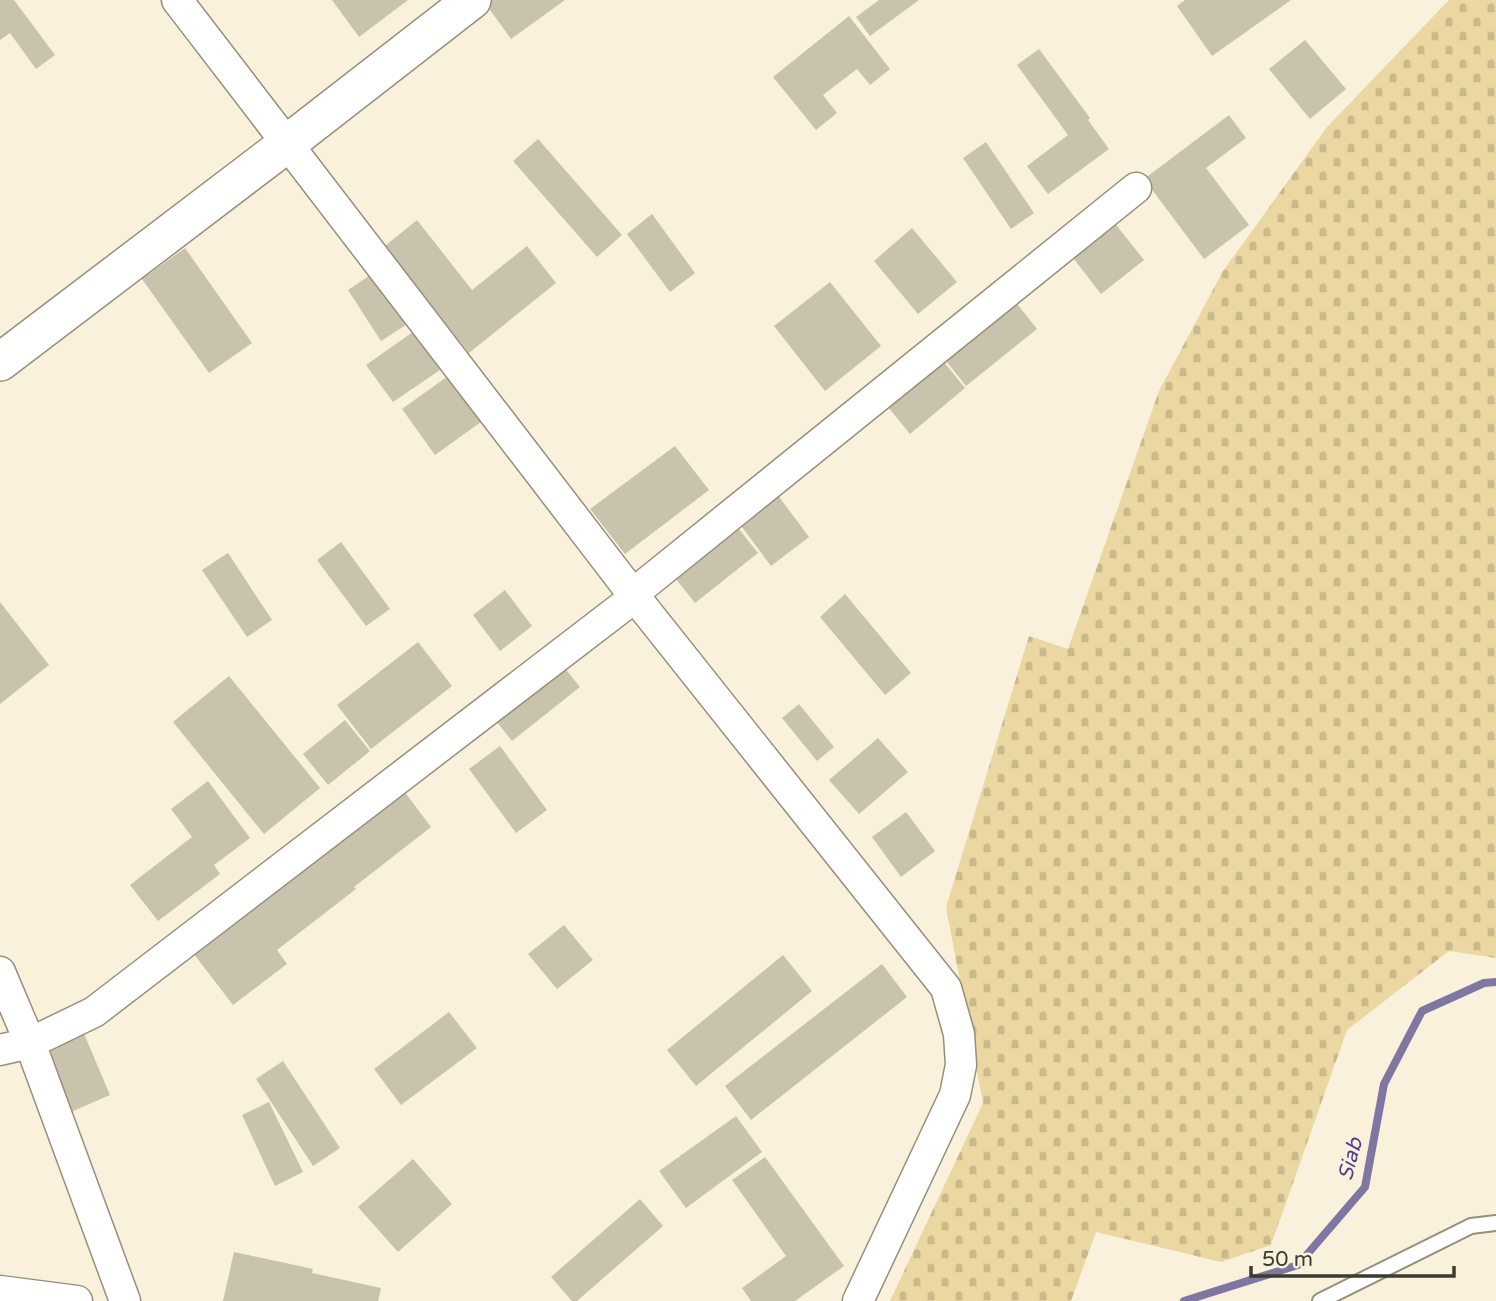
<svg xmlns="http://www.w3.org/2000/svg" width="1496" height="1301" viewBox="0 0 1496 1301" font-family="'Varela Round',sans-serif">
<defs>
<pattern id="cemetery-stones" width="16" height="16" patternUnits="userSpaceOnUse" patternTransform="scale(1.75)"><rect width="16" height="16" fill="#ebd7a1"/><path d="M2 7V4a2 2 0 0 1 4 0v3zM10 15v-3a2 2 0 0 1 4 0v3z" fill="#cab98b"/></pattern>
</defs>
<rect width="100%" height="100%" fill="#f9f1db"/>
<path fill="url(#cemetery-stones)" d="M1449,0H1496V958L1449,951L1347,1030L1271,1245L1221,1262L1096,1232L1071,1301H890L983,1103L946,907L1029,636L1068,649L1159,391L1223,271L1327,127Z"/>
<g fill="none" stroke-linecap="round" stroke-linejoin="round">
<path stroke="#8076a2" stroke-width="8" d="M1184,1301L1298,1265L1365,1187L1384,1084L1422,1011L1484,983L1496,982"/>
</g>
<path fill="#c9c2ad" d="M0,0H14L55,55L36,69L10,33L0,40Z
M332,0H408L359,37Z
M490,0H565L511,39L485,3Z
M879,0H919L870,36L856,17Z
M1185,0H1291L1212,56L1177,6Z
M849,16L890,69L870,85L857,69L823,95L837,113L816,130L773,77Z
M1305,40L1346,89L1310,119L1269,69Z
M1039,49L1090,118L1088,120L1109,149L1048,194L1027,166L1068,135L1017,65Z
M1229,115L1246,138L1206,168L1249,225L1204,259L1144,179Z
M538,139L622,235L597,257L513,161Z
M986,142L1034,213L1011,229L963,158Z
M652,214L695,273L670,292L627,234Z
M1109,216L1144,260L1101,294L1067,250Z
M417,220L472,290L527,246L556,283L469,353L385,246Z
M912,228L957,282L918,314L874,261Z
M185,248L252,343L209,373L142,279Z
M372,274L406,325L381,341L348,290Z
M830,282L881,346L825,391L774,326Z
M1010,295L1037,329L966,386L939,352Z
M413,332L440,370L393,402L366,365Z
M939,356L965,388L910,434L884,402Z
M448,376L481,422L435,455L402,409Z
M675,446L709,490L625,554L590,509Z
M771,486L809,537L771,566L733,515Z
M735,524L758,553L695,603L672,574Z
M341,542L390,609L366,626L317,560Z
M228,553L272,620L247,637L202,570Z
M505,590L532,626L500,651L473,615Z
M845,594L911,673L885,695L820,617Z
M0,602L49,665L0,704Z
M418,642L452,686L371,749L337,705Z
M554,655L580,687L512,741L486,708Z
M229,676L320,788L264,834L173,722Z
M799,704L834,747L817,761L782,718Z
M345,720L370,751L328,785L303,754Z
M878,738L908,772L859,814L829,780Z
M500,746L547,810L516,833L469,769Z
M208,781L250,838L214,865L220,874L158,921L130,885L192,837L171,809Z
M398,783L431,827L354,887L356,889L277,950L287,964L233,1005L190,949Z
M906,812L935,851L901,877L872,837Z
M564,925L593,960L557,989L528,954Z
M783,955L812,991L696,1086L667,1050Z
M882,964L907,997L751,1120L725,1086Z
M449,1012L477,1048L401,1105L374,1069Z
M82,1029L110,1095L71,1112L44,1045Z
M283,1061L340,1148L313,1166L256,1079Z
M269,1102L303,1172L275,1186L242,1115Z
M736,1116L762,1152L686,1208L659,1171Z
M765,1157L844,1266L795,1301H751L742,1288L786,1256L732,1180Z
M413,1159L452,1204L398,1252L358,1207Z
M640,1199L663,1226L577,1301H572L551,1277Z
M234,1252L313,1269L312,1273L381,1288L378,1301H223Z"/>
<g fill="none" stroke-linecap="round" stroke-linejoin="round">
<g stroke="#968f7b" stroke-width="18">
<path id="service" d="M1320,1301L1471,1226L1496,1223"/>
</g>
<g stroke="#968f7b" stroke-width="33">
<path id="minor" d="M177,0L635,597L946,988L959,1034L961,1065L955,1095L858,1301
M0,972L30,1043L125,1301
M0,1050L30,1043L94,1012L635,597L644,585L1136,188
M0,1291L77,1301"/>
</g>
<g stroke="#968f7b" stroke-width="40">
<path id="tertiary" d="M0,362L288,143L472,0"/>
</g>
<use href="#service" stroke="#fff" stroke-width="14"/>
<use href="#minor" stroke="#fff" stroke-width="30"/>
<use href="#tertiary" stroke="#fff" stroke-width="37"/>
</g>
<g text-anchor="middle" stroke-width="6" stroke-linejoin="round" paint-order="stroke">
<g font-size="21" font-style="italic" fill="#533d8d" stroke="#f9f1db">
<text transform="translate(1350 1159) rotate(-75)" y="7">Siab</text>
</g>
</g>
<path d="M1251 1266v10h203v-10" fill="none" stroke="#3d3a32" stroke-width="3.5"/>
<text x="1262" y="1266" font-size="21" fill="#3d3a32" stroke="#f9f1db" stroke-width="5" paint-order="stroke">50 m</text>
</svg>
